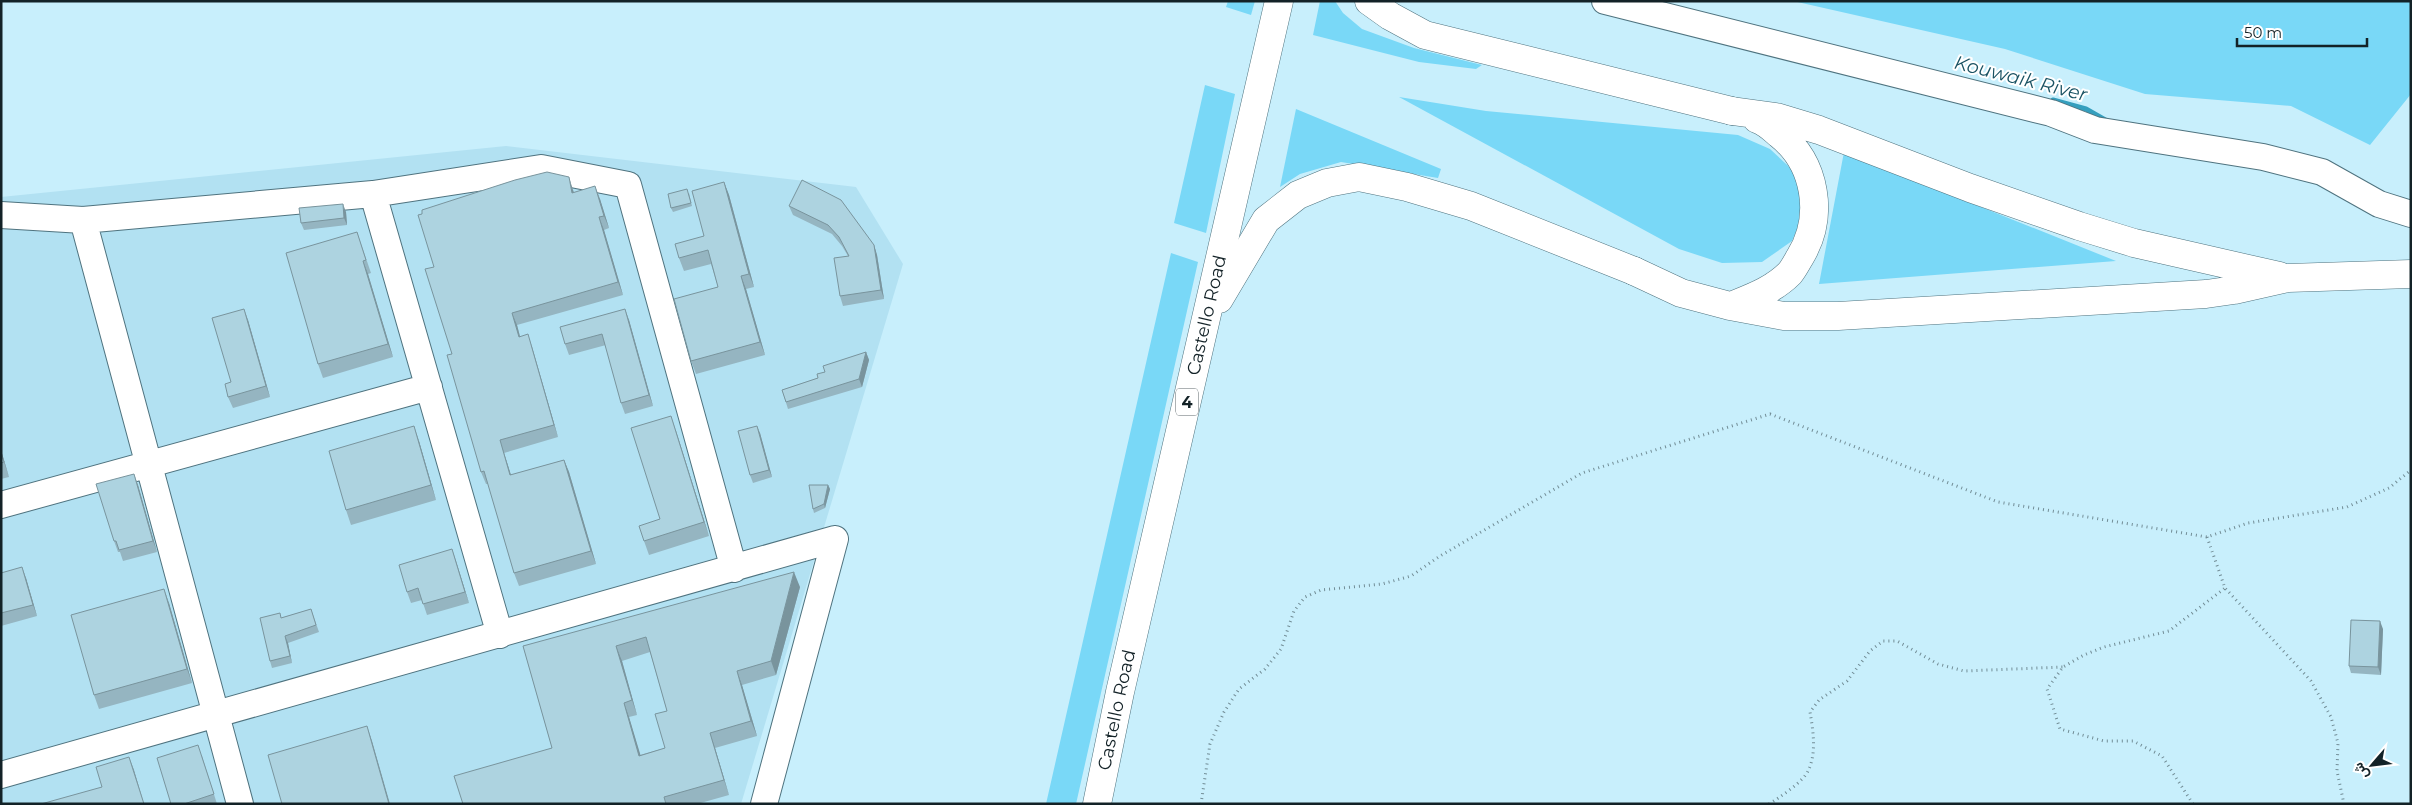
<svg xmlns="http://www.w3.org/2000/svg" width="2412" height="805" viewBox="0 0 2412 805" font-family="Montserrat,Vazirmatn,sans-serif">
<rect width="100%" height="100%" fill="#c8effc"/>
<path fill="#b2e1f2" d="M506,146L856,187L903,264L741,804H1V197Z"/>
<path fill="#79d8f7" d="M1228,1H1255L1251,15L1226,7Z
M1320,1H1335L1343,13L1362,29L1414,48L1482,65L1476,69L1419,62L1313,35Z
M1793,1H2411V94L2370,145L2291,106L2145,94L2005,49Z
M1205,85L1235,94L1206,233L1174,223Z
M1399,97L1486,111L1738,135L1770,149L1798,175L1804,213L1792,241L1762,262L1722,263L1679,249Z
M1296,109L1441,169L1438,178L1341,162L1300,174L1280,187Z
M1844,152L2116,261L1819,284Z
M1171,253L1198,262L1076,804H1046Z"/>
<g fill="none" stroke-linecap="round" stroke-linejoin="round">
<path stroke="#359fbe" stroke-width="5" d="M2053,100L2086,109L2107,121"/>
<g stroke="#4f737f" stroke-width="28">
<path id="minor" d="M1605,1L2051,113L2095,130L2263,157L2322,172L2379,204L2411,214
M373,194L500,635
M1,215L83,220L373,194L541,168L628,185L734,569
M83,220L240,804
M1,505L429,387
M1,775L835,539
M764,804L835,539"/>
</g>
<g stroke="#4f737f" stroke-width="29">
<path id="major" d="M1732,111L1776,117L1819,130L1970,188L2079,226L2134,243L2279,276
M1634,271L1681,293L1730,306L1784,316H1838L2206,294L2234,290L2288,278L2411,274
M1731,306C1753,297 1773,290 1790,273C1794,268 1797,262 1800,257C1825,216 1816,163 1779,134C1772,128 1766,122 1757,119"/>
</g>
<g stroke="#4f737f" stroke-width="29">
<g id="highway">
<path d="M1369,1L1390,16L1425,35L1732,111"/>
<path d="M1219,299L1266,220L1298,195L1327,183L1359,177L1407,187L1471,206L1634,271"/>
<path id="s1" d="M1097,804L1120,692L1279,1"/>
</g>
</g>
<path stroke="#728d96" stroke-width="3" stroke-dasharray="1 4" stroke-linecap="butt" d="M2207,537L2225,588L2311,681L2331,717L2338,743L2337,771L2344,804
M1201,804L1210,744L1224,712L1239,689L1265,669L1281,649L1294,611L1305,597L1321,590L1382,584L1411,576L1440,556L1582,473L1770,414L1998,502L2207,537L2248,523L2347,507L2389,488L2411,470
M1769,804C1779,798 1804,781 1808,771C1817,753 1813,730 1810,712L1819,700L1847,681L1870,651L1883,641H1897L1938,664L1964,671L2063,667
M2193,804L2162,756L2133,741H2104L2060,729L2047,689L2063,667L2084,655L2104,647L2169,631L2225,588"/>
<use href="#minor" stroke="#fff" stroke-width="26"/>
<use href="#major" stroke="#fff" stroke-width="28"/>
<use href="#highway" stroke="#fff" stroke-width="28"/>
</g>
<path fill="#95b5c1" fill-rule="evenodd" d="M724,182L729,195L754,287L746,289L765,355L696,374L691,361L718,287L711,264L684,271L679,258L704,236Z
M573,190L574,192L600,199L609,228L604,230L623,295L517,325L520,336L532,347L558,437L504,453L511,475L564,460L569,472L596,564L519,586L514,573L488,484H486L481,472L452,354L434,267Z
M689,193L692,206L673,212L671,208Z
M789,206L874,245L877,255L884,299L843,306L840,296L848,256L842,246L832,234L793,215Z
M346,212L347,225L304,230L301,223Z
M357,232L371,273L368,274L393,357L323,378L318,364Z
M248,320L270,397L233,408L228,397L231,382Z
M629,320L653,406L625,414L621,403L606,345L569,355L565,344Z
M866,352L869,360L862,387L788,409L782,390L818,378L825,372Z
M676,431L709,536L649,555L644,541L660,519Z
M760,433L772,477L753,483L750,475Z
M419,441L436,500L351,525L346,510Z
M1,450L9,477L1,479Z
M138,485L157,552L123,561L120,552H118L114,541Z
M828,485L830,489L825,508L814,513L813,509Z
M452,549L469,603L427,615L422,600L411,603L407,592Z
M1,573L26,578L37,616L1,626Z
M800,587L776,675L742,685L757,736L715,748L729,795L697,804H463L552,748L523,646ZM650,652L667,711L665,748L640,755L629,717L637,715L622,661Z
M169,603L192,683L99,709L94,695Z
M311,609L319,632L288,643L292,663L272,668L270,661L281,618Z
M2383,629L2381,675L2351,673L2349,666Z
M202,756L217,804H171Z"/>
<path fill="#79949d" d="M569,177L573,190L577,206L572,193Z
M724,182L729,195L754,287L749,274Z
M595,186L600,199L609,228L604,216Z
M343,204L346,212L347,225L344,218Z
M599,217L604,230L623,295L618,282Z
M874,245L877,255L884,299L881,290Z
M363,261L368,274L393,357L388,344Z
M741,276L746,289L765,355L760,342Z
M244,309L248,320L270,397L266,386Z
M625,309L629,320L653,406L649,395Z
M512,313L517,325L523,349L519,337Z
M528,334L532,347L558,437L554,425Z
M866,352L869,360L862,387L859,379Z
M671,416L676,431L709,536L704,522Z
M414,426L419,441L436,500L431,485Z
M757,426L760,433L772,477L769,470Z
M500,440L504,453L515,488L510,475Z
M1,450L9,477L4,462L1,454Z
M564,460L569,472L596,564L591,551Z
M134,474L138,485L157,552L153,541Z
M828,485L830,489L825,508L824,504Z
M452,549L456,561L469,603L465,592Z
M22,567L26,578L37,616L33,605Z
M794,572L800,587L776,675L771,661Z
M164,589L169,603L192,683L187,669Z
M2380,621L2383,629L2381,675L2378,667Z
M285,636L288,643L292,663L290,656Z
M616,646L622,661L637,715L632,700Z
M737,671L742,685L757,736L751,721Z
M624,703L629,717L645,770L639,756Z
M367,726L372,741L390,804H389Z
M710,733L715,748L729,795L724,780Z
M129,757L134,770L144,804Z"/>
<path fill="#add3e0" stroke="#79949d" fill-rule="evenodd" d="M547,172L569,177L572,193L595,186L604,216L599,217L618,282L512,313L519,337L528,334L554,425L500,440L510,475L564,460L591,551L514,573L484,471L481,472L447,355L452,354L425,269L434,267L418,215L422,214V210L515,180Z
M802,180L841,200L874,245L881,290L840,296L834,258L849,256L839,237L828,225L789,206Z
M724,182L749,274L741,276L760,342L691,361L674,299L718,287L708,250L679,258L675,244L704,236L692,191Z
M687,189L691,203L671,208L668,194Z
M343,204L344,218L301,223L299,208Z
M357,232L366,260L363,261L388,344L318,364L286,253Z
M244,309L266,386L228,397L225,384L231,382L212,318Z
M625,309L649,395L621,403L602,334L565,344L560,327Z
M866,352L859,379L786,402L782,390L818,378L817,374L825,372L823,366Z
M671,416L704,522L644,541L639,526L660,519L631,428Z
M414,426L431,485L346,510L329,451Z
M757,426L769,470L750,475L738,431Z
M1,454L4,462L1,463Z
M134,474L153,541L119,550L116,541H114L96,484Z
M809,485H828L824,504L813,509Z
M452,549L465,592L423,604L418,588L407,592L399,565Z
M22,567L33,605L1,613V573Z
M794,572L771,661L737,671L751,721L710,733L724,780L664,797L666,804H463L454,776L552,748L523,646ZM646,637L667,711L655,714L665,748L639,756L624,703L632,700L616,646Z
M164,589L187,669L94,695L71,615Z
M311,609L316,625L285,636L290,656L270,661L260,618L280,613L281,618Z
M2351,620L2380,621L2378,667L2349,666Z
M367,726L389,804H282L268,755Z
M198,745L214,794L184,804H171L157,758Z
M129,757L144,804H41L102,787L96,767Z"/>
<g text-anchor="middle" stroke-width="4" stroke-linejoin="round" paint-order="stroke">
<rect fill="#fff" stroke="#5a6468" stroke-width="1" x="1176" y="388.5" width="22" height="27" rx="4"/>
<g font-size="16" font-weight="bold" fill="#132227">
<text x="1187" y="408">4</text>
</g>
<g font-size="18" fill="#132227" stroke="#fff">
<text dy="6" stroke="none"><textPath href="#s1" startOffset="501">Castello Road</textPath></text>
<text dy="6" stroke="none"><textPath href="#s1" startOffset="96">Castello Road</textPath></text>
</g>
<g font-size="19" font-style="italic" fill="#195263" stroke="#fff">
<text transform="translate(2021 78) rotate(14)" y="7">Kouwaik River</text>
</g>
</g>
<rect width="2412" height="805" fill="none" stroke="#132227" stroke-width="5"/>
<g transform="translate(2372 765) rotate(242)" stroke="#ffffff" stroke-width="4" paint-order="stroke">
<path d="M0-4L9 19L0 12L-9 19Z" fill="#132227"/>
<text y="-8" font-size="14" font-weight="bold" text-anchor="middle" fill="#132227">ش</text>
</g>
<path d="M2237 38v8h130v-8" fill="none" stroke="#132227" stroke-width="2.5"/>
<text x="2244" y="38" font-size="15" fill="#132227" stroke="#ffffff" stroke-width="4" paint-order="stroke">50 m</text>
</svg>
